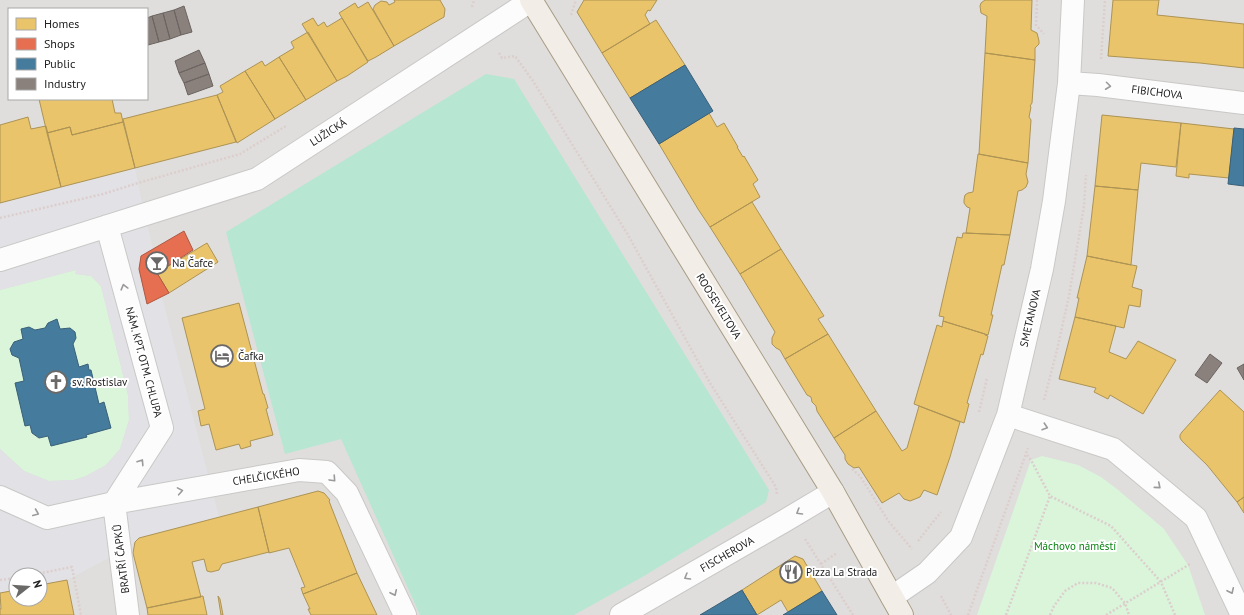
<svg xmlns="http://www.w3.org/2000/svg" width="1244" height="615" viewBox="0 0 1244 615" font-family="'PT Sans',sans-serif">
<rect width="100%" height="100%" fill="#f0eeeb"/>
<path fill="#dfdedc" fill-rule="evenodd" d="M0,0H1244V615H0ZM9,9H147V99H9ZM16,575H40V599H16Z"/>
<path fill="#daf5da" d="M76,270V274L91,276L101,286L128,395L129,420L120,449L106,465L86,476L74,480L49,481L24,471L0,449V290Z
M1042,456L1078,465L1101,477L1117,489L1164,529L1188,565L1205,615H977L1031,460Z"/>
<path fill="#b7e6d2" d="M486,74L514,79L769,490L766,502L644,576L574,615H420L341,439L285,454L226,232Z"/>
<path fill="#e2e1e5" d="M135,168L142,203L153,249L141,257L138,270L147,304L162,297L219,517L144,536L120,552L67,580L40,585V575H16V590L0,593V448L1,450L24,471L49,481L74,480L86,476L106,465L120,449L129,420L128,395L101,286L91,276L75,274L76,270L0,290V203Z"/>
<path fill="#e9c46a" stroke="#ad9354" d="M394,0H440L445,9L444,17L394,46L373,9L375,5L381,1L387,2L389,5L395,2Z
M584,0H657L650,11L648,10L645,15L650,24L602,53L577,12Z
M985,0H1032L1031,30L1037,33L1039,41V44L1035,48V60L985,53L987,16L981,13L980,6L981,3Z
M1113,0H1159L1157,15L1244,24V68L1200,63L1108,56Z
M368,2L394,46L376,57L368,61L339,13L355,3L358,8Z
M313,18L318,26L324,22L327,27L342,18L368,62L347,76L337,81L302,24Z
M656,20L685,65L630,98L602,53Z
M308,32L337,81L306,100L279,57L294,48L291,42Z
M985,53L1035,60L1032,103L1030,106L1031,107L1029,117L1031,120L1028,163L979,154Z
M279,57L306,100L275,119L245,71L262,61L265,66Z
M245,71L275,119L237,143L217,95L223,92L220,86Z
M217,95L236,142L135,168L123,119Z
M39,99H112L115,113H121L123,122L72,135L70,127L47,133Z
M709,113L717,127L724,123L738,147H737L743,157L744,156L758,180L753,184L760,197L710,227L698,209L659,144Z
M1102,115L1181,123L1176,167L1141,163L1138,190L1095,186Z
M28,117L31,129L46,126L61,187L0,203V125Z
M123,122L135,168L61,187L47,133L70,127L72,135Z
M1181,123L1234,129L1229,178L1189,174V178L1176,176Z
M978,154L1028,163L1026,174L1028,182L1026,187L1022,190L1018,191L1010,235L966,233L970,208L967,207L964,203V200L965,195L968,193L973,192Z
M1095,186L1138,190L1131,265L1087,256Z
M752,202L781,249L740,274L710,227Z
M963,233L1010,235L1004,265H1002L991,315H993L988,335L943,321L944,317L939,316L957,237L962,238Z
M207,243L218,262L169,293L157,273Z
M781,249L824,316L818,319L828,334L785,359L780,350L776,348L772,344V338L775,332L740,274Z
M1087,256L1137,266L1132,287L1142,290L1140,307L1129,305L1124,328L1075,317L1079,298H1077Z
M239,303L263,394H264L268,408L266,409L273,435L250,441L251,446L241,449L239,444L216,450L209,424L201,426L198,411L205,409L182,318Z
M1075,317L1116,326L1109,352L1126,359L1138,341L1176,360L1143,414L1110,395L1108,399L1094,392L1096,388L1059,379Z
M943,321L985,334V335L988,336L983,355L981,354L967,403L969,404L964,423L914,404L937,325L942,327Z
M828,334L876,411L834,438L817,411L816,406L812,402L811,397L807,395L785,359Z
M1220,390L1244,412V497L1237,502L1207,465L1182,441L1180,438V435L1182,432Z
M919,406L960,422L950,457L937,495L924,490L920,497L910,501L904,499L899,493L882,503L859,467L854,468L848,464L845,459V455L834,438L876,411L902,451L907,448Z
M318,491L324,493L330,500L329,501L357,573L303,594L301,588L305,587L289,548L269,553L258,507Z
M1244,497V513L1237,502Z
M258,507L269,552L222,564L219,570L211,572L207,571L204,559L192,562L201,597L147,608L133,553L135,542L139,538Z
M795,556L803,559L822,591L788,612L781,600L757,615L742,590Z
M357,573L377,615H311L308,609H310L303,594Z
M67,580L74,615H0V609H1L0,593L16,590V599H40V585Z
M203,596L207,615H148L147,608Z
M218,596L220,599L223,615H221Z"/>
<path fill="#e76f51" stroke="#ac5843" d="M184,231L193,250L157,273L169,293L147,304L139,269L141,256Z"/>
<path fill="#457b9d" stroke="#3a6078" d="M685,65L713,111L659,144L630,98Z
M1234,128L1244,129V186L1228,184Z
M57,319L60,329L70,328L75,332L76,338L73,344L79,367L88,364L89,370H91L99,404L104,402L111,428L86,435L87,437L51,446L48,436L39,438L32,433L30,425L25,426L15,383L24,381L19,358L12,355L10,349L14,342L23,339L21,329L29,327L35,330L45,328L48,323Z
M742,590L757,615H700Z
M822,591L837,615H783L788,612Z"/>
<path fill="#8a817c" stroke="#6b6461" d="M184,6L192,32L181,35L174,10Z
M174,10L181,35L170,39L163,13Z
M163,13L170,39L159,42L152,16Z
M152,16L159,42L148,45L147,41V18Z
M199,50L205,63L179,73L175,61Z
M205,63L209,74L184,83L179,73Z
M209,74L213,86L188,95L184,83Z
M1210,354L1222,363L1207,383L1195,375Z
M1244,364V380L1237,368Z"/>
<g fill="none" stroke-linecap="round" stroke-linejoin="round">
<g stroke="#c9c8c7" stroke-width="24">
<path id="minor" d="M1069,83L1098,85L1244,103
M0,260L257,179L532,0
M1008,415L1113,449L1196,518L1242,615
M0,497L47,518L114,503L162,428L107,226
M892,597L927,573L961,537L1008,415L1042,269L1054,201L1069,83L1073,0
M128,615L114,503L299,470L327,472L347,493L405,615
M621,615L786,520L833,492"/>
</g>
<g stroke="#a79c86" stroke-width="24">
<path id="major" d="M531,0L833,492L902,615"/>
</g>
<path stroke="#dccecd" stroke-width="2.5" stroke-dasharray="2 2" stroke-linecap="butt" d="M1037,0L1036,25L1044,34
M472,7L474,0
M571,15L576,0
M499,53L502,58L515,56L533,81L628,235L710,383L776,487L777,494
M1101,59L1105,0
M0,218L103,194L138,183L240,154L286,126
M1044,400L1057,350L1069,296L1084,206L1086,175
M979,412L987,378
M1027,455L1031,460L1050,496L1111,526L1161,582L1175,615
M852,469L860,476L889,522L912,549
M805,539L853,615
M918,541L941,512
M821,564L837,553
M31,575L72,567L81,615
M0,580L16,578
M941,596L951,615
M968,615L1028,448
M1006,615L1050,496
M1050,615L1054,606L1065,591L1078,583H1096L1112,588L1125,603L1129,615
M1106,615L1190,564"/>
<use href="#minor" stroke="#fdfcfc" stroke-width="22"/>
<use href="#major" stroke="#f3ede7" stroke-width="22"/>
</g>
<defs><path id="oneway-chevron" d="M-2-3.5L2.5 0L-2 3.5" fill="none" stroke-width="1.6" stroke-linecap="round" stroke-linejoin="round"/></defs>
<g stroke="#9a9a9a">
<use href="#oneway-chevron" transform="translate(1108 86) rotate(7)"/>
<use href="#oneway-chevron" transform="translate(124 287) rotate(-105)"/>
<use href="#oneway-chevron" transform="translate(1045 427) rotate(18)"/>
<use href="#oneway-chevron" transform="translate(141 462) rotate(-57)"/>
<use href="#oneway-chevron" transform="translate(333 479) rotate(47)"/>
<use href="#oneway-chevron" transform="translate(1158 486) rotate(40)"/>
<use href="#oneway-chevron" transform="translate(180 491) rotate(-10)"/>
<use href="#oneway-chevron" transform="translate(799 512) rotate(149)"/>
<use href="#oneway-chevron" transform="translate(36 513) rotate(23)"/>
<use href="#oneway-chevron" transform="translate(687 577) rotate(150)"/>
<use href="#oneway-chevron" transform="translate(1231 591) rotate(65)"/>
<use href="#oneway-chevron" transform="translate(394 593) rotate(65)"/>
</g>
<defs>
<g id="bar-ring" transform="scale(1.15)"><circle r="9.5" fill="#fff" stroke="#6a6968" stroke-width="1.5"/><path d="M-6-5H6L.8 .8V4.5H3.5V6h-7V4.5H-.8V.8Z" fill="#6a6968"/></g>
<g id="hotel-ring" transform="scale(1.15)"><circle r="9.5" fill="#fff" stroke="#6a6968" stroke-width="1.5"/><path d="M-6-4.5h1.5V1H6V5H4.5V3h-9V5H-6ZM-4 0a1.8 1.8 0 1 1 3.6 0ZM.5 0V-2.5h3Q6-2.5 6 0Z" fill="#6a6968"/></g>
<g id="church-ring" transform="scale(1.15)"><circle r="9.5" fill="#fff" stroke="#6a6968" stroke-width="1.5"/><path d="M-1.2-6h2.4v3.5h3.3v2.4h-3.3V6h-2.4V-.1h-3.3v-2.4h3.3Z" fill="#6a6968"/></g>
<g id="restaurant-ring" transform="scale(1.15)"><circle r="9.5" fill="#fff" stroke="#6a6968" stroke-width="1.5"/><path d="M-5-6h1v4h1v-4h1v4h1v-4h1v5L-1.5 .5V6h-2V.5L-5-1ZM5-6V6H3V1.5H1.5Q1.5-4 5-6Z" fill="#6a6968"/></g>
</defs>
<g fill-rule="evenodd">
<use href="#bar-ring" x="157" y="263"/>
<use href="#hotel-ring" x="222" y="356"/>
<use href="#church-ring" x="56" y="382"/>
<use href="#restaurant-ring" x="791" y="572"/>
</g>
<g text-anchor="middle" stroke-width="4" stroke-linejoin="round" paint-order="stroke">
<g font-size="11" fill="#222" stroke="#fff">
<text transform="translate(1157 92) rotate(7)" y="4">FIBICHOVA</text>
<text transform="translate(328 132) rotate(-33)" y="4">LUŽICKÁ</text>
<text transform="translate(719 306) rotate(58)" y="4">ROOSEVELTOVA</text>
<text transform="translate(1030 318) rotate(-77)" y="4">SMETANOVA</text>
<text transform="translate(144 362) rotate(75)" y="4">NÁM. KPT. OTM. CHLUPA</text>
<text transform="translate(266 476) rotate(-9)" y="4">CHELČICKÉHO</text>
<text transform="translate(727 554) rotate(-30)" y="4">FISCHEROVA</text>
<text transform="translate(121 559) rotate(-97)" y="4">BRATŘÍ ČAPKŮ</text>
</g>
<g font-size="11" fill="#222" stroke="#fff" text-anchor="start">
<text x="172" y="267">Na Čafce</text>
<text x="238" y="360">Čafka</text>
<text x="72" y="386">sv. Rostislav</text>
<text x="806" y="576">Pizza La Strada</text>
</g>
<g font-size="11" fill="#0c8416" stroke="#fff">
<text x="1075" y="550">Máchovo náměstí</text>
</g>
</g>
<rect x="8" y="8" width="140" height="92" fill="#ffffff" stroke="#a7a7a7"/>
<rect x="16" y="18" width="20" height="12" fill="#e9c46a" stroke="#a7a7a7"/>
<text x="44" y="28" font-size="12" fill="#222222">Homes</text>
<rect x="16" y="38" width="20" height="12" fill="#e76f51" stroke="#a7a7a7"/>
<text x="44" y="48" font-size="12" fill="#222222">Shops</text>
<rect x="16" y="58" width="20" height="12" fill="#457b9d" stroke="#a7a7a7"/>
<text x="44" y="68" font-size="12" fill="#222222">Public</text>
<rect x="16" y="78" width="20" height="12" fill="#8a817c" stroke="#a7a7a7"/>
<text x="44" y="88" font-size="12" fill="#222222">Industry</text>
<g transform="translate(28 587) rotate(73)"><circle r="19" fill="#ffffff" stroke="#a7a7a7"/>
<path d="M0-3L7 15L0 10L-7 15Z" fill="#6a6968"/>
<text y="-6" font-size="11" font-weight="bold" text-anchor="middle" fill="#222222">N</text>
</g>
</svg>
